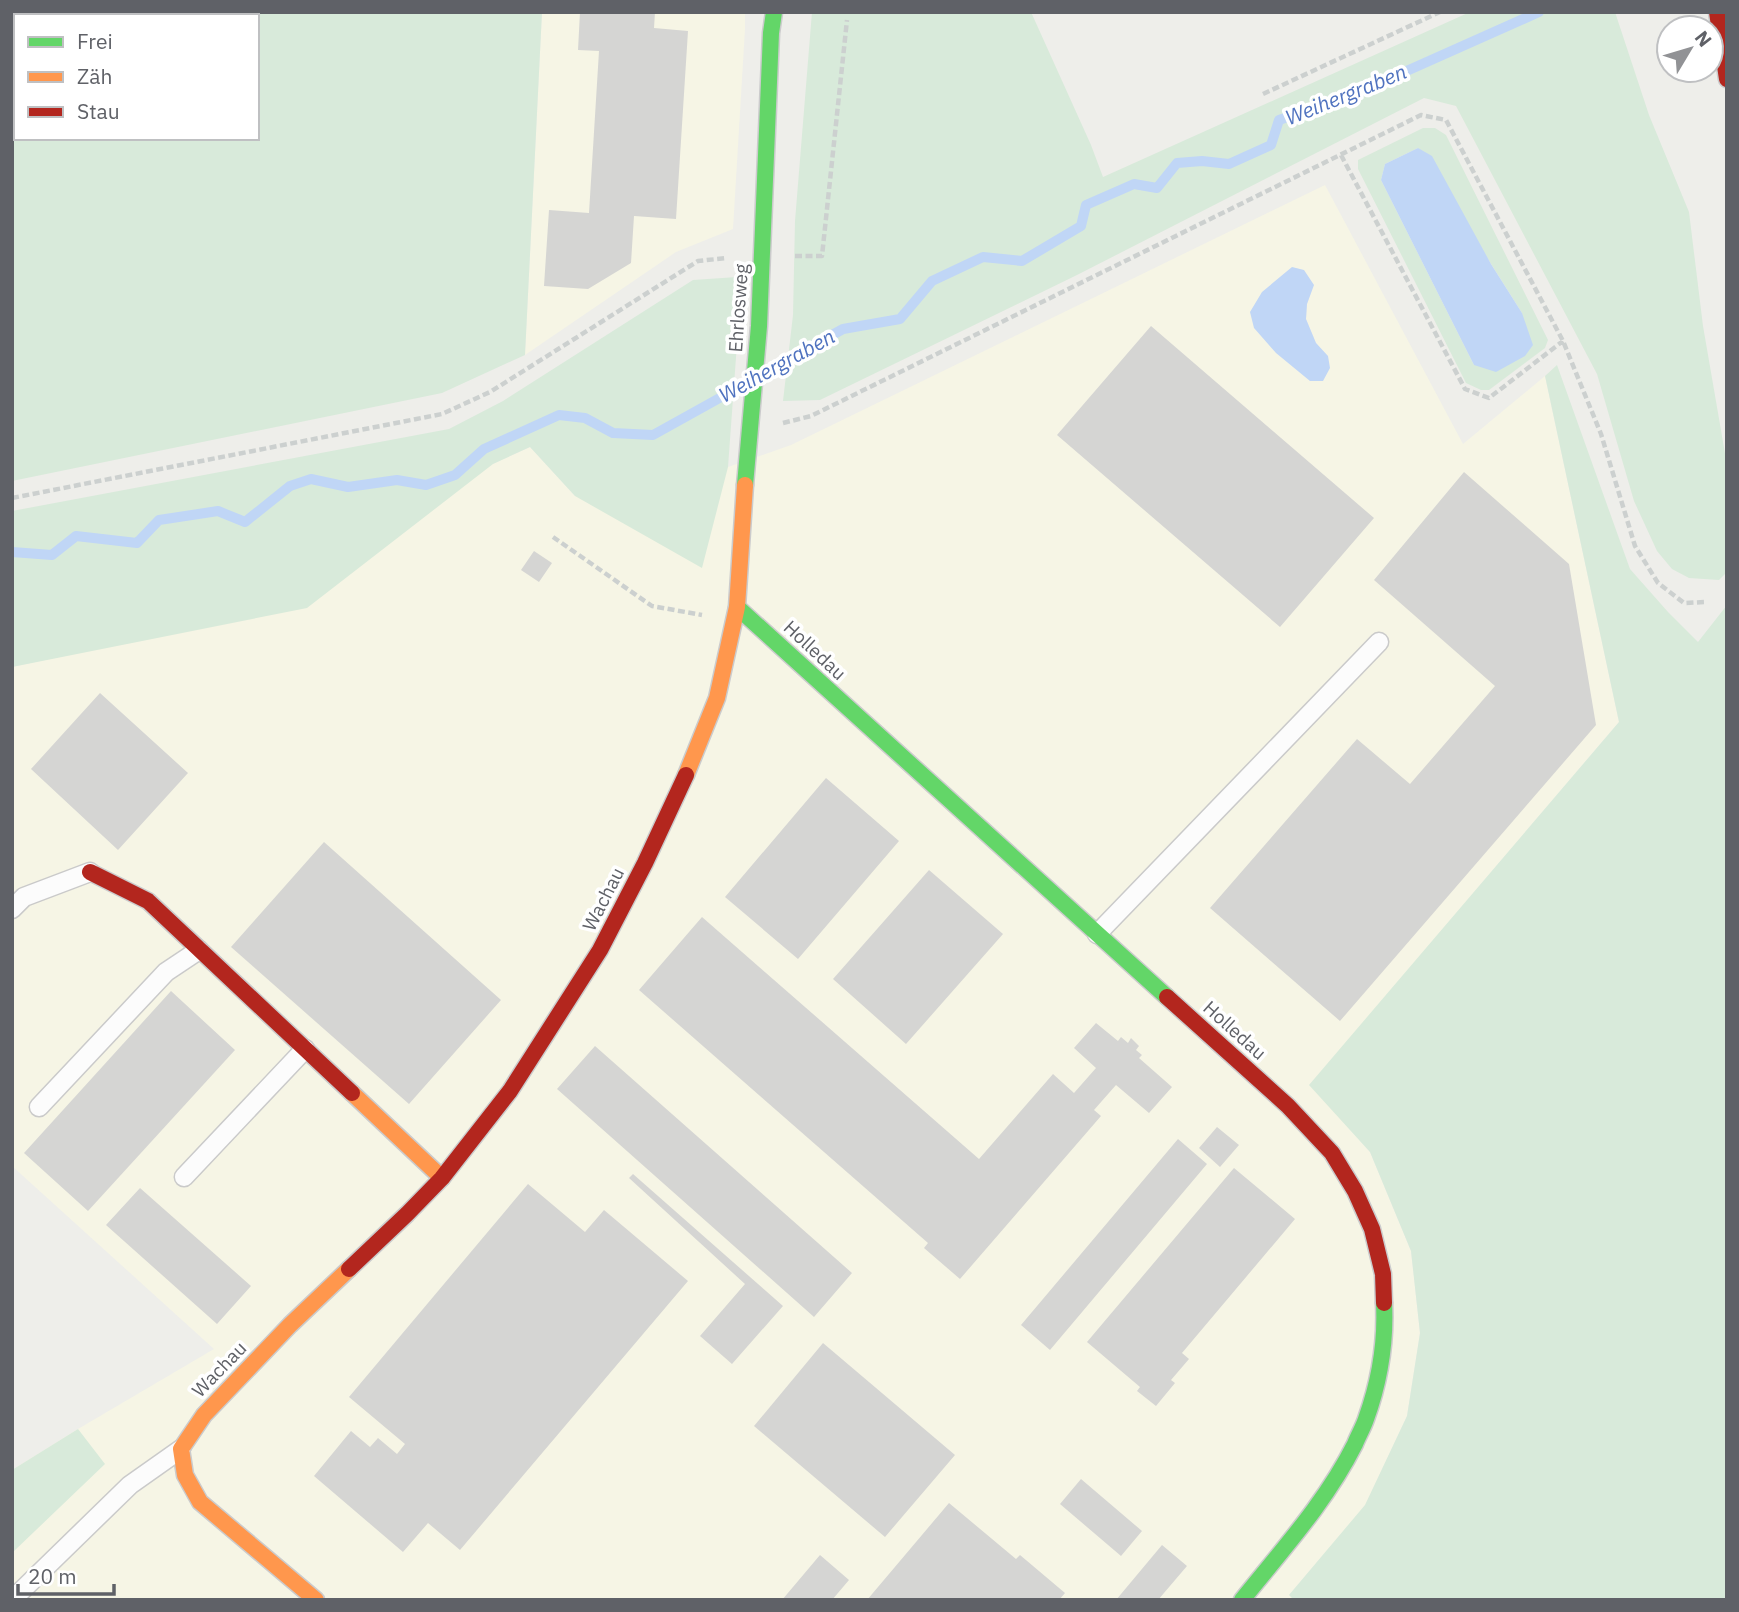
<svg xmlns="http://www.w3.org/2000/svg" width="1739" height="1612" viewBox="0 0 1739 1612" font-family="'IBM Plex Sans',sans-serif">
<rect width="100%" height="100%" fill="#eeeeea"/>
<path fill="#f6f5e5" fill-rule="evenodd" d="M542,12H745V29L733,229L676,252L525,355Z
M1325,185L1463,444L1545,376L1619,722L1310,1085L1370,1152L1411,1251L1420,1333L1407,1416L1365,1506L1290,1594L1294,1600H12V1470L78,1429L214,1349L12,1166V667L76,653L530,447L575,496L728,467L791,445ZM1292,267L1313,286L1307,304L1306,319L1316,343L1327,356L1310,381Z"/>
<path fill="#d8eada" fill-rule="evenodd" d="M139,12H542L525,355L442,393L12,481V98L16,96V138H257V16H127Z
M812,12H1031L1091,145L1103,177L1470,12H1615L1649,115L1689,212L1703,326L1727,465V572L1719,580L1689,578L1672,569L1657,551L1634,501L1597,374L1456,106L1424,98L1077,275L820,400L783,401L793,315L795,221Z
M1423,128H1435L1446,135L1548,340L1545,348L1489,390H1481L1466,383L1358,169V160ZM1418,148L1522,313L1474,365L1381,180L1385,164Z
M737,277L741,289L728,467L702,568L575,496L530,447L493,464L307,608L12,667V511L449,429L503,401L693,280Z
M1557,365L1630,569L1668,612L1698,642L1727,605V1600H1294L1289,1595L1365,1505L1407,1416L1420,1333L1411,1251L1370,1152L1309,1085L1619,722L1545,376Z
M78,1429L105,1464L12,1553V1470Z"/>
<path fill="#c0d6f6" d="M1418,148L1432,156L1491,264L1522,313L1533,345L1525,356L1496,372L1474,365L1381,180L1385,164Z
M1292,267L1304,270L1314,285L1307,304L1306,319L1316,343L1328,356L1330,368L1323,381H1310L1276,353L1254,328L1250,312L1262,292Z"/>
<g fill="none" stroke-linecap="round" stroke-linejoin="round">
<path stroke="#c0d6f6" stroke-width="10" d="M765,372L843,329L900,319L932,281L983,257L1022,261L1081,226L1086,205L1134,184L1157,188L1177,163L1202,161L1229,164L1271,145L1279,120L1355,94L1539,12
M12,552L52,555L76,536L137,543L159,520L218,511L245,522L290,486L311,479L348,487L397,480L426,485L455,475L484,449L559,415L585,418L613,433L653,435L743,385"/>
</g>
<path fill="#d5d5d3" d="M580,12H655L654,28L688,31L676,219L634,216L631,263L588,289L544,286L549,210L589,213L599,51L578,50Z
M1151,326L1374,518L1280,627L1057,435Z
M1464,472L1569,564L1596,725L1340,1021L1210,908L1357,739L1410,784L1495,686L1374,580Z
M534,551L552,563L539,582L521,570Z
M100,693L188,773L118,850L31,769Z
M826,778L899,841L798,959L725,897Z
M324,842L501,1000L409,1104L231,947Z
M929,870L1003,934L906,1044L833,979Z
M702,917L979,1159L1053,1074L1074,1093L1096,1068L1074,1048L1096,1023L1118,1041L1121,1037L1128,1043L1131,1038L1139,1046L1136,1050L1142,1055L1139,1058L1172,1087L1149,1113L1116,1085L1094,1110L1101,1116L960,1279L924,1248L928,1243L639,990Z
M171,991L235,1050L88,1211L24,1153Z
M595,1046L852,1273L814,1317L557,1089Z
M1217,1127L1239,1145L1220,1167L1199,1148Z
M1178,1139L1207,1164L1050,1350L1021,1325Z
M1234,1168L1295,1219L1182,1353L1189,1359L1171,1380L1175,1383L1156,1406L1137,1391L1140,1387L1087,1342Z
M633,1174L783,1306L732,1364L700,1336L745,1284L629,1178Z
M528,1184L585,1232L604,1210L688,1281L460,1550L428,1523L403,1552L314,1476L351,1431L370,1447L378,1438L397,1454L405,1444L349,1397Z
M140,1188L251,1286L217,1324L106,1225Z
M823,1343L955,1455L885,1537L754,1426Z
M1081,1479L1142,1531L1121,1556L1060,1504Z
M949,1503L1016,1559L1020,1555L1065,1593L1059,1600H867Z
M1162,1545L1187,1566L1158,1600H1116Z
M820,1555L849,1580L832,1600H782Z"/>
<g fill="none" stroke-linecap="round" stroke-linejoin="round">
<g stroke="#cacaca" stroke-width="21">
<path id="lane" d="M12,909L24,897L90,872
M1097,934L1379,642
M39,1107L166,972L199,950
M184,1177L305,1049
M12,1600L130,1485L181,1449"/>
</g>
<g stroke="#cacaca" stroke-width="38">
<path id="street" d="M12,16L25,12"/>
</g>
<g stroke="#cbcbcc" stroke-width="19">
<path id="fast" d="M745,485L759,326L771,33L774,12
M737,607L1167,997
M1242,1600C1282,1550 1326,1502 1355,1444C1358,1436 1363,1428 1366,1419C1379,1383 1386,1342 1384,1303"/>
</g>
<g stroke="#cbcbcc" stroke-width="19">
<path id="slow" d="M686,775L717,698L737,607L745,485
M352,1093L442,1178
M316,1600L200,1502L185,1475L181,1449L204,1415L290,1325L349,1269"/>
</g>
<g stroke="#cbcbcc" stroke-width="19">
<path id="jam" d="M1717,12L1727,79
M90,872L148,901L352,1093
M1167,997L1288,1106L1332,1153L1355,1191L1372,1229L1383,1274L1384,1303
M349,1269L407,1214L442,1178L510,1091L600,950L645,863L686,775"/>
</g>
<path stroke="#ccd0cf" stroke-width="4.5" stroke-dasharray="7 3.5" stroke-linecap="butt" d="M1263,94L1440,12
M1341,155L1465,389L1489,398L1563,341
M795,256H822L847,20
M783,423L811,416L1421,115L1446,120L1563,341L1601,434L1635,546L1658,583L1684,603L1705,602
M12,498L442,414L490,392L698,261L727,258
M553,537L652,606L702,615"/>
<use href="#lane" stroke="#fcfcfc" stroke-width="18"/>
<use href="#street" stroke="#fcfcfc" stroke-width="35"/>
<use href="#fast" stroke="#63d668" stroke-width="16"/>
<use href="#slow" stroke="#ff974d" stroke-width="16"/>
<use href="#jam" stroke="#b3261e" stroke-width="16"/>
</g>
<g text-anchor="middle" stroke-width="7" stroke-linejoin="round" paint-order="stroke">
<g font-size="19" fill="#5f6167" stroke="#fff">
<text transform="translate(738 308) rotate(-86)" y="7">Ehrlosweg</text>
<text transform="translate(815 650) rotate(43)" y="7">Holledau</text>
<text transform="translate(603 899) rotate(-63)" y="7">Wachau</text>
<text transform="translate(1235 1030) rotate(42)" y="7">Holledau</text>
<text transform="translate(219 1369) rotate(-46)" y="7">Wachau</text>
</g>
<g font-size="21" font-style="italic" fill="#4f72bf" stroke="#fff">
<text transform="translate(1346 95) rotate(-22)" y="7">Weihergraben</text>
<text transform="translate(777 366) rotate(-29)" y="7">Weihergraben</text>
</g>
</g>
<rect width="1739" height="1612" fill="none" stroke="#5f6167" stroke-width="28"/>
<rect x="14" y="14" width="245" height="126" fill="#ffffff" stroke="#bfc0c2" stroke-width="2"/>
<rect x="28" y="37" width="35" height="10" fill="#63d668" stroke="#bfc0c2" stroke-width="2"/>
<text x="77" y="49" font-size="21" fill="#5f6167">Frei</text>
<rect x="28" y="72" width="35" height="10" fill="#ff974d" stroke="#bfc0c2" stroke-width="2"/>
<text x="77" y="84" font-size="21" fill="#5f6167">Zäh</text>
<rect x="28" y="107" width="35" height="10" fill="#b3261e" stroke="#bfc0c2" stroke-width="2"/>
<text x="77" y="119" font-size="21" fill="#5f6167">Stau</text>
<g transform="translate(1690 49) rotate(52)"><circle r="33" fill="#ffffff" stroke="#bfc0c2" stroke-width="2"/>
<path d="M0-5L12 26L0 18L-12 26Z" fill="#919295"/>
<text y="-10" font-size="19" font-weight="bold" text-anchor="middle" fill="#5f6167">N</text>
</g>
<path d="M18 1584v10h96v-10" fill="none" stroke="#5f6167" stroke-width="3.5"/>
<text x="28" y="1584" font-size="21" fill="#5f6167" stroke="#ffffff" stroke-width="5" paint-order="stroke">20 m</text>
</svg>
